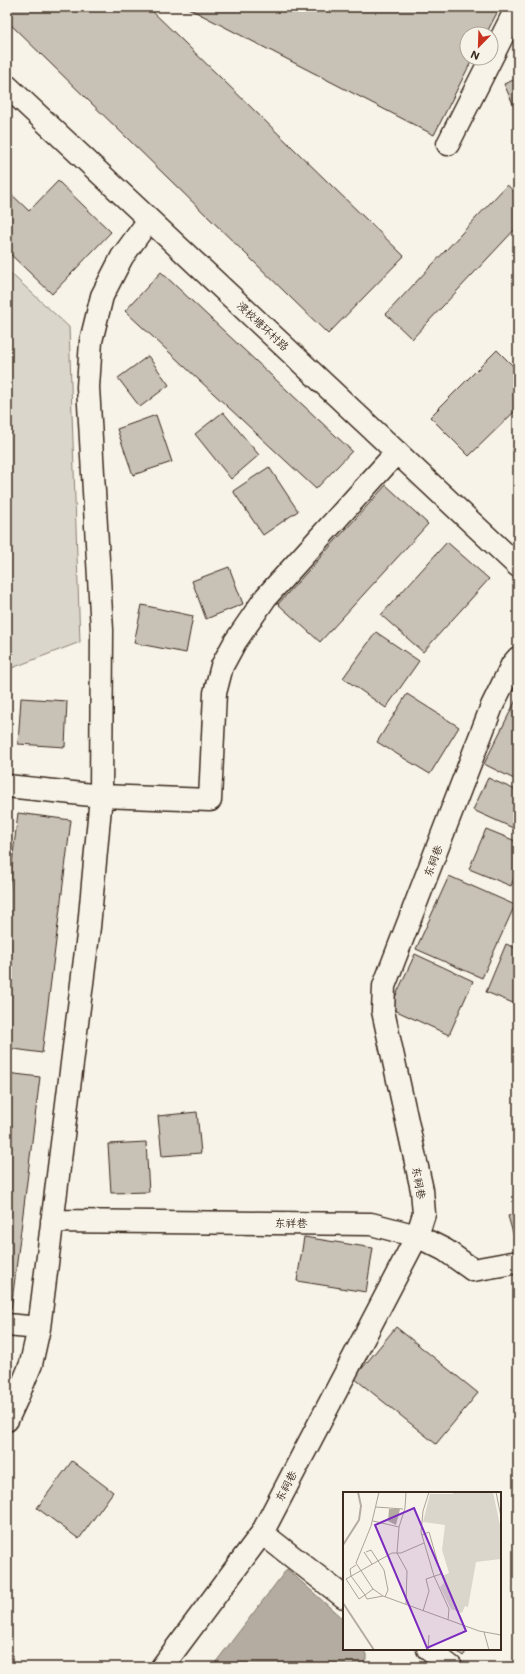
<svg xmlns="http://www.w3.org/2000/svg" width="525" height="1674" viewBox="0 0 525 1674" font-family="Mali,'LXGW WenKai TC',sans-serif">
<rect width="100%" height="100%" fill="#f7f3e8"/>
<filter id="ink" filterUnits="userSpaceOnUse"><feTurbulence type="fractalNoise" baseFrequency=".025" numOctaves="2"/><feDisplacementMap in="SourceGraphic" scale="8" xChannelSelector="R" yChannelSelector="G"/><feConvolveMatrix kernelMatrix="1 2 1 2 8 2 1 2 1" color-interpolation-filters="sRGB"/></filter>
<g filter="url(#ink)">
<path fill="#dbd6cb" stroke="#8b8074" d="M7,270L69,327L80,642L12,668L7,720Z"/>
<path fill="#b4aca0" stroke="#84786c" d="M287,1569L344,1620V1649H366V1659L361,1667H212Z"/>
<path fill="#c8c1b6" stroke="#3b2a1e" d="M7,7H148L404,256L328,334L7,21Z
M186,7H500L486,34H467V58H473L434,135Z
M518,78V115L504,84Z
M58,181L111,232L52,294L7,251V190L29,211Z
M507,185L518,195V226L412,339L386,314Z
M161,272L352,451L316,489L125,311Z
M497,350L518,371V408L469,456L430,417Z
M148,356L169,385L140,407L118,378Z
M223,412L259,455L231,479L195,434Z
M156,415L172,462L133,475L117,429Z
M269,467L298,511L263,535L233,491Z
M386,485L428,524L320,642L278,604Z
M447,542L489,579L423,652L381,615Z
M229,567L243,604L206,619L192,581Z
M142,605L193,616L186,653L134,643Z
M376,632L419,661L386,708L343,678Z
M407,694L459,727L430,774L377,742Z
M21,698L67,701L65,747L18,744Z
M516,700L518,701V781L484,764Z
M488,778L518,791V818L513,828L473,810Z
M18,813L71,820L42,1053L7,1048V904Z
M486,829L518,842V868L511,886L469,869Z
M449,876L515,905L482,978L416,949Z
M506,944L518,949V1005L486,992Z
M415,954L473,981L449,1035L390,1008Z
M7,1073L40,1077L11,1310L7,1309Z
M197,1112L201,1153L162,1156L158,1116Z
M146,1142L149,1192L111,1193L108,1144Z
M518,1213V1251L508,1216Z
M304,1237L373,1248L366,1292L297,1281Z
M396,1327L478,1393L436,1444L354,1378Z
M72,1461L113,1492L79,1539L37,1508Z
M454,1649H468L463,1656Z"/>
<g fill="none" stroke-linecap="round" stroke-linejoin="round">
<g stroke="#3b2a1e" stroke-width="25">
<path id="minor" d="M7,86L518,566
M448,144L517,7
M7,786L101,796L210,800L215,693L222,666L235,642L266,597L397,452
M52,1221L371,1224L417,1236L445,1250L473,1270L518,1262
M7,1325L39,1328
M7,1420L17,1398L31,1364L39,1328L89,927L101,796L102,630L88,387L91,341L102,296L122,257L149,220
M262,1533L344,1597
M428,1649L451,1667
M162,1667L262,1533L417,1236L424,1214L422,1190L383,1011L384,986L492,706L512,665L518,658"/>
</g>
<use href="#minor" stroke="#f7f3e8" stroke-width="22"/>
</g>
</g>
<g text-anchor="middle" stroke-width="3" stroke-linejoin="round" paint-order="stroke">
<g font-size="11" fill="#3b2a1e" stroke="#f7f3e8">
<text transform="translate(263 326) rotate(43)" y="4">浸校塘环村路</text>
<text transform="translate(433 861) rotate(-69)" y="4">东祠巷</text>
<text transform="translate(419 1183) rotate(80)" y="4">东祠巷</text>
<text x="291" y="1227">东祥巷</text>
<text transform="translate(286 1486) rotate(-62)" y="4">东祠巷</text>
</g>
</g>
<g transform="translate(343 1492)">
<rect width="158" height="158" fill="#f7f3e8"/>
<path d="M110,0H150L158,38V67L133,70L125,115L122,114L119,121L108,117L97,95L101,91L99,84L106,81L99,58L102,33L80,30L87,2H110Z" fill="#dbd6cb"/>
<path d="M46,17H57L53,33L45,29Z" fill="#b4aca0"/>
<path fill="none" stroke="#b4aca0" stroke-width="2" d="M0,53L16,28L18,14L15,0M0,111L31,158"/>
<path fill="none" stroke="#aca397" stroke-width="1" d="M36,0L28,34L13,71L30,97L40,104L136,139L158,143M86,0L80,19L78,40L91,84L106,117L105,128M153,0L158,25M33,15L60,17M30,29L56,35M79,43L86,40L98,82L83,87L86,99L80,119M21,60L29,72M23,60L28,58L41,78L45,98L42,105M13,73L7,77L8,84L22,103L30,97M40,104L24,107L22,103L16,107L3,87L49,61H58L81,51M63,112L64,79L54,61L56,35L62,16L63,0M141,140L146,158M85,158L86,143"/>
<path fill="#7b2cbf" fill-opacity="0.15" stroke="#7b2cbf" stroke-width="2" d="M71,16L123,139L84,156L32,33Z"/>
<rect width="158" height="158" fill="none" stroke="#3b2a1e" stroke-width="2"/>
</g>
<rect width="525" height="1674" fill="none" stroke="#f7f3e8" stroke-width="24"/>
<rect x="12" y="12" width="501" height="1650" fill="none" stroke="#3b2a1e" stroke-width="1.5" filter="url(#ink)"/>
<g transform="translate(479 46) rotate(203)"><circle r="19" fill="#f7f3e8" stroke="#aca397"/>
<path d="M0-3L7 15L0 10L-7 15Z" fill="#c8321e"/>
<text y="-6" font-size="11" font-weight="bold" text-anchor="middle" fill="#3b2a1e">N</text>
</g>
</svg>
